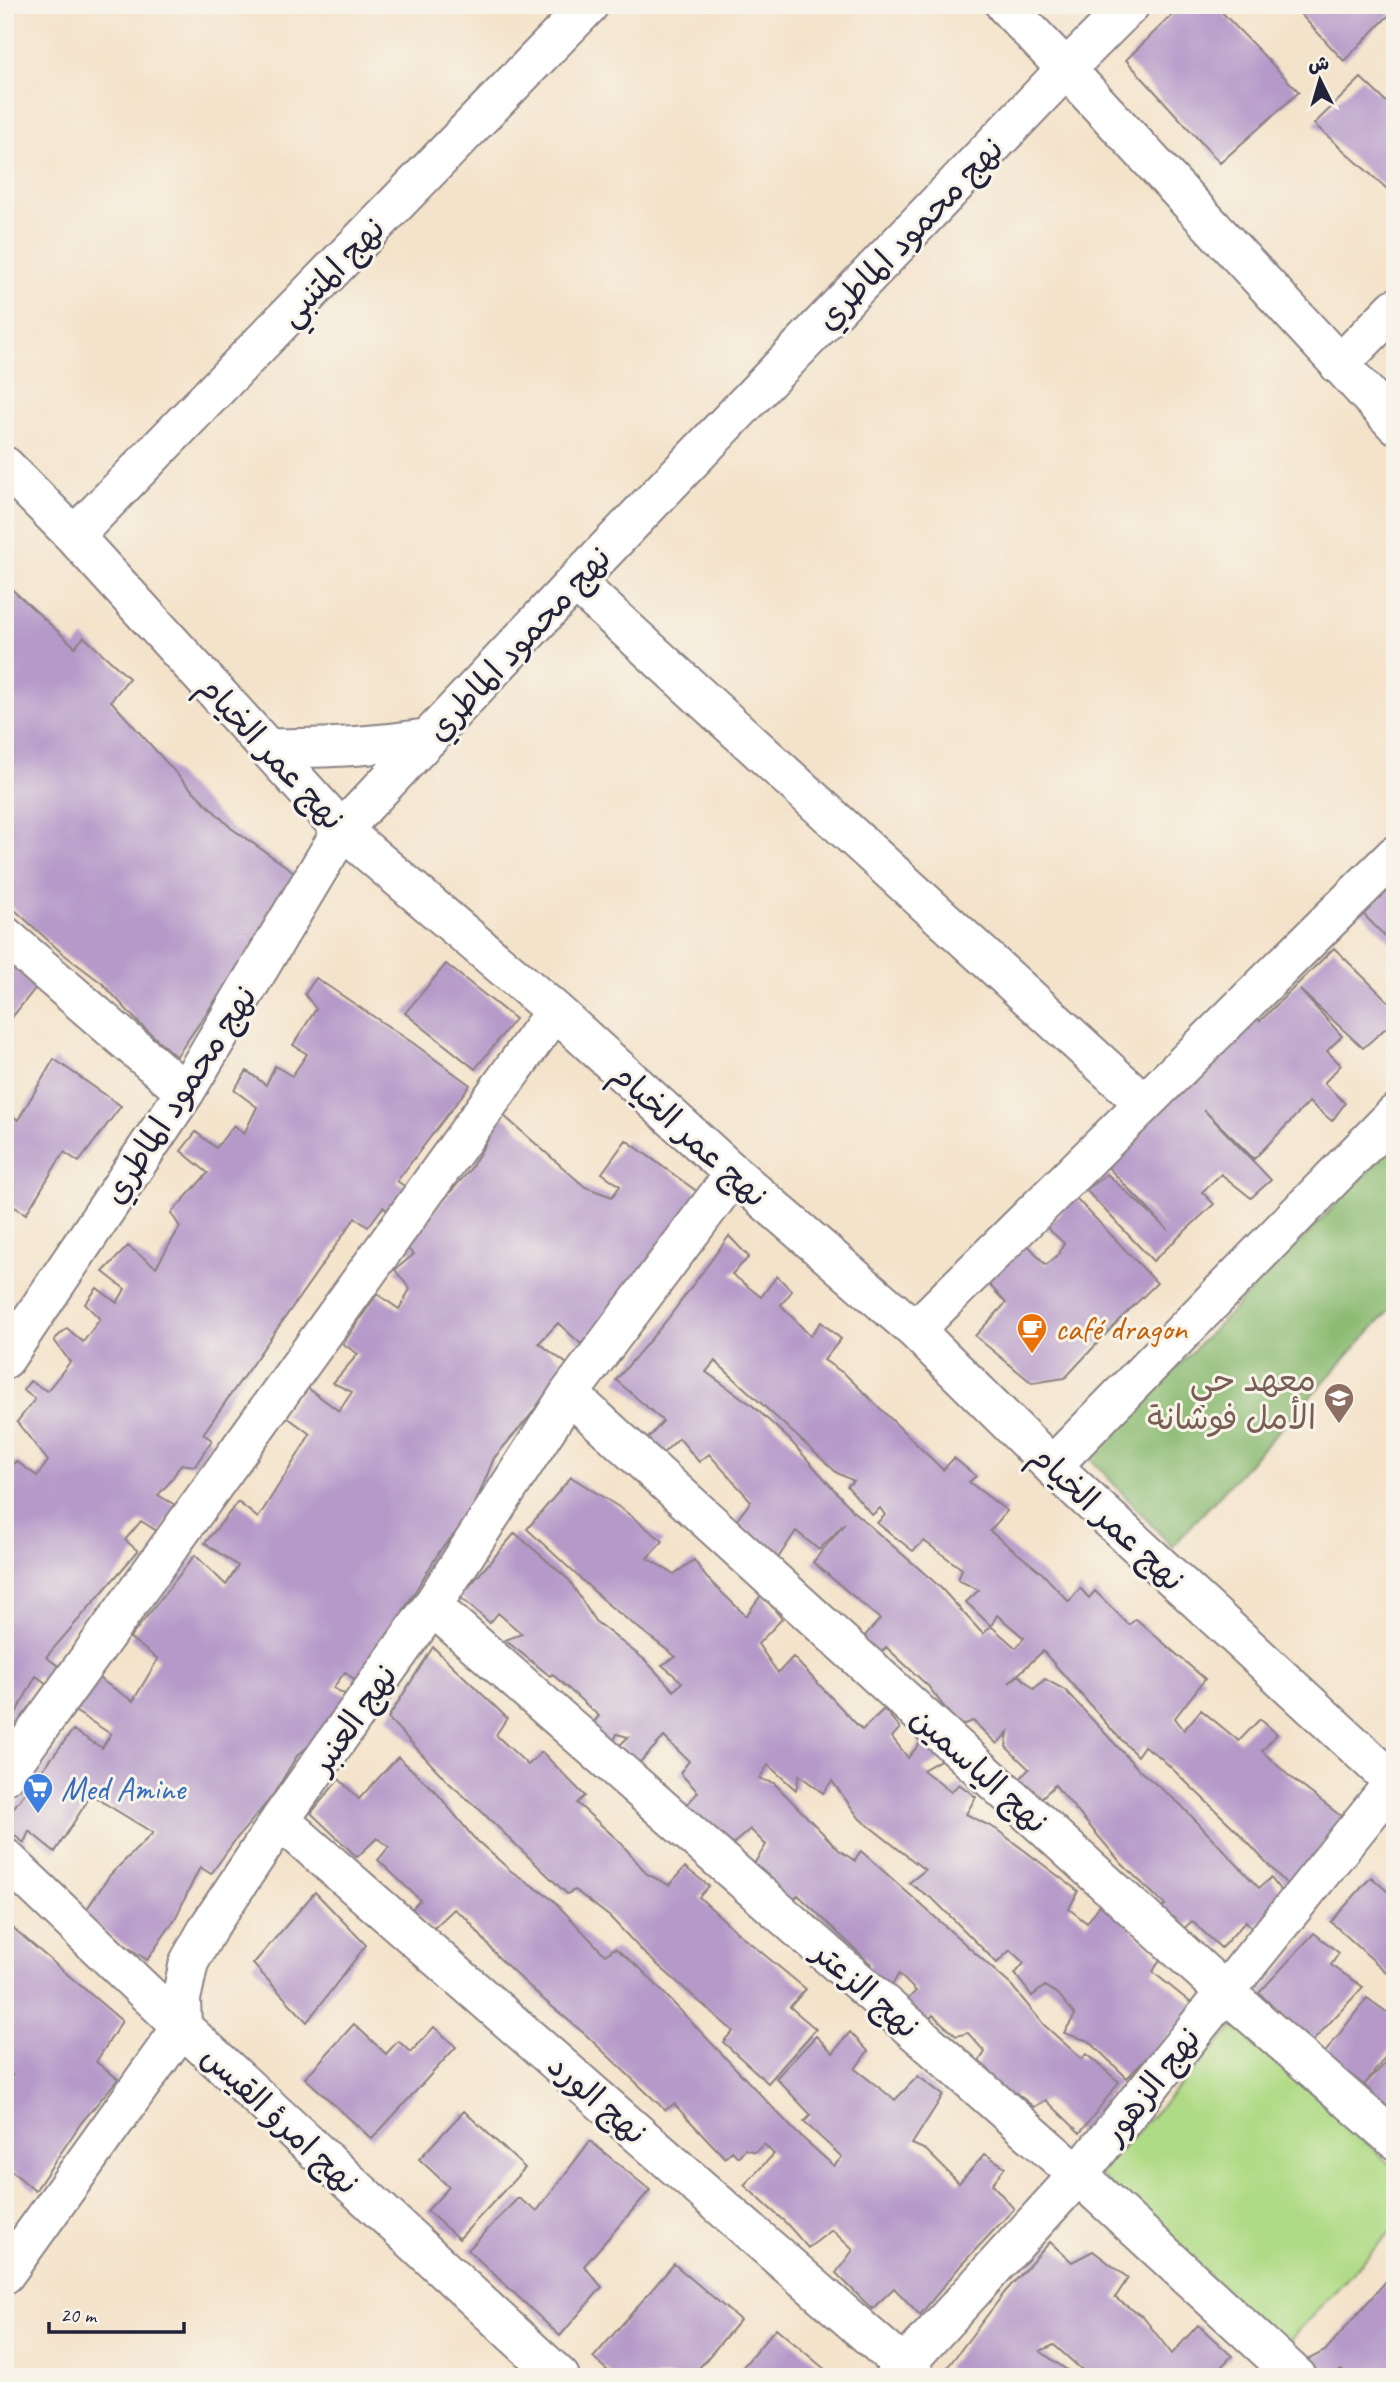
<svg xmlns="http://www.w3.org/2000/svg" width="1400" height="2382" viewBox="0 0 1400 2382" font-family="Caveat,'Playpen Sans Arabic',sans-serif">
<rect width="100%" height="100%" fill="#f7f3e8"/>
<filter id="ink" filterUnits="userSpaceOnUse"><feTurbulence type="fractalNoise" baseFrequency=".0143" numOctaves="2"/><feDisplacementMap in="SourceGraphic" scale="14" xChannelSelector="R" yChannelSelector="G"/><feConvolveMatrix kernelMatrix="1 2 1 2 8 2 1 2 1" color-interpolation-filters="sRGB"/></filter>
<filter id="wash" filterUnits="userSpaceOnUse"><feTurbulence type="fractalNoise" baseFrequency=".00686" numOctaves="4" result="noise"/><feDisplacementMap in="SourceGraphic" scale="28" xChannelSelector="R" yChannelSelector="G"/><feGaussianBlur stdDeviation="1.57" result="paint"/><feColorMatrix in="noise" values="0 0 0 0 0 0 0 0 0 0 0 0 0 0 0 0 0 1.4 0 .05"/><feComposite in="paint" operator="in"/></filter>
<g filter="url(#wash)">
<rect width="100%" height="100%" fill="#f4e3cb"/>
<path fill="#b0db86" stroke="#697e60" stroke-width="2" d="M1237,2024L1395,2169V2227L1284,2346L1098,2174Z"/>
<path fill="#8cbb73" stroke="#576e57" stroke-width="2" d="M1395,1144V1304L1172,1547L1089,1457Z"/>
<g id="blocks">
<path fill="#b59ac9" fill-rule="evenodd" d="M1182,5H1215L1299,92L1220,163L1126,60Z
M1292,5H1387L1393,11L1344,61Z
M1361,78L1395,110V196L1314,124Z
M5,583L75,647L84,637L129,678L111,701L184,782L231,828L290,869L300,878L176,1057L138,1022L103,984L62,953L5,901Z
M1395,882V946L1361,912Z
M1334,948L1395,1008V1020L1363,1048L1300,990L1342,1036L1327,1051L1341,1065L1324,1083L1345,1103L1332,1121L1309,1102L1254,1159L1204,1110L1271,1180L1251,1198L1221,1174L1202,1192L1214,1204L1153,1261L1086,1190L1107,1174L1169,1231L1103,1162L1252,1013L1260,1021Z
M5,962L38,985L5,1026Z
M446,964L515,1019L475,1069L405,1013Z
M316,978L413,1043L470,1085L397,1181L416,1194L398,1218L383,1207L368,1227L355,1218L203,1434L212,1440L195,1466L181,1464L170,1482L158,1495L177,1506L160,1533L141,1521L125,1540L138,1551L46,1657L61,1668L50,1686L36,1676L5,1733V1473L16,1461L37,1476L48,1461L17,1422L35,1399L23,1390L30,1381L47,1391L70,1362L54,1340L67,1328L83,1342L100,1319L85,1304L97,1288L117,1303L125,1289L103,1272L128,1246L156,1267L180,1227L171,1213L208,1173L181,1151L196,1132L216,1148L234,1125L244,1134L257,1107L234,1090L247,1071L266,1085L275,1066L292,1076L307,1054L293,1045L316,1009L305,994Z
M54,1059L121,1106L79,1162L64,1152L26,1214L5,1201V1110L18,1120Z
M503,1115L585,1187L612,1197L620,1186L602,1173L626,1140L706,1198L581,1344L558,1323L539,1343L567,1364L529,1417L494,1458L470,1517L441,1549L359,1683L345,1672L333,1688L354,1699L336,1722L297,1756L271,1798L236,1839L211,1874L200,1867L175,1919L147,1960L82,1916L110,1875L153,1833L91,1795L55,1852L29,1831L24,1843L5,1827V1819L73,1730L102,1748L111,1734L73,1710L95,1676L133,1701L158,1659L130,1638L195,1555L226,1585L238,1566L205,1543L238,1502L258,1518L299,1453L310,1434L283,1414L305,1386L339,1411L352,1392L333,1383L358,1354L343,1344L377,1294L399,1309L410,1289L395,1270L414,1254L403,1246L469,1171Z
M1075,1197L1157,1283L1118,1321L1065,1378L1032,1383L975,1336L1006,1303L986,1281L1027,1244L1046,1265L1059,1254L1064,1243L1046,1227Z
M729,1236L749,1257L732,1274L761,1297L777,1276L792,1291L781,1305L810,1336L821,1322L841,1339L824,1360L846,1375L943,1470L954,1458L976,1476L969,1482L1007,1511L990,1531L1042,1573L1069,1602L1080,1588L1089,1598L1095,1591L1129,1625L1136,1619L1205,1679L1175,1718L1184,1730L1201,1710L1239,1741L1260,1719L1277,1734L1262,1751L1289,1776L1342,1817L1292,1890L1237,1831L1161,1758L1144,1746L1137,1756L1111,1729L1043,1651L1009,1683L1019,1675L1034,1689L1045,1679L1065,1690L1140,1771L1180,1804L1259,1888L1271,1878L1286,1898L1252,1929L1246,1921L1221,1948L1192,1921L1179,1933L1157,1914L1165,1905L1122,1864L1055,1785L1036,1803L1016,1783L1029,1769L1006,1747L1008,1732L997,1744L973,1721L959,1726L928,1686L886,1647L877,1657L862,1639L880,1619L813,1562L845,1523L819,1550L796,1531L778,1558L736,1521L751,1501L709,1454L699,1462L679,1438L658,1458L645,1442L663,1421L616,1380L667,1320ZM715,1361L837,1473L854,1481L847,1486L872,1515L880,1508L885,1515L877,1523L913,1551L924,1541L962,1569L958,1580L979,1590L966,1602L991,1626L997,1615L1024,1638L1016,1648L991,1626L983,1634L939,1586L855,1513L789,1439L752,1405L706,1372Z
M571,1477L622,1509L663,1541L647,1558L674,1574L694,1560L706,1577L746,1616L762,1594L782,1619L758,1644L778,1673L793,1657L862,1730L884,1709L900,1728L892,1737L908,1758L921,1742L942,1759L923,1770L951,1792L959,1784L976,1797L966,1814L996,1829L1078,1891L1069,1909L1087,1923L1102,1902L1122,1918L1160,1959L1153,1972L1196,2007L1127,2078L1089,2041L1064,2033L1075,2015L1059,1995L1045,1986L1032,1996L1015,1974L1024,1963L1010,1950L997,1963L934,1900L909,1883L925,1870L860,1819L832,1781L823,1793L799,1775L796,1790L768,1765L759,1779L774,1783L839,1850L855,1861L861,1851L1012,1986L1044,2025L1082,2059L1086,2054L1119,2082L1080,2133L1046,2100L1034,2107L1016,2093L1012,2104L974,2069L985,2052L968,2033L956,2036L933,2015L923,2026L901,2006L916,1991L899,1974L887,1993L863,1972L871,1964L798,1895L787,1906L750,1870L766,1845L750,1829L725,1851L683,1809L698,1792L680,1773L689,1761L664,1737L639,1763L620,1745L628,1737L617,1734L610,1749L588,1729L599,1716L552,1674L550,1676L505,1640L522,1634L498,1613L490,1623L460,1597L515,1533L569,1580L595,1621L645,1660L674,1691L682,1682L662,1665L676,1657L610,1606L527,1529Z
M433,1647L507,1718L496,1735L528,1765L542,1752L585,1796L577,1803L621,1843L647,1874L669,1885L685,1867L709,1886L699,1897L738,1933L806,1989L790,2007L816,2029L768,2083L723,2042L733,2031L644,1953L610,1917L575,1890L567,1894L481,1811L449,1783L388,1718Z
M398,1757L437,1793L473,1837L511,1871L553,1900L605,1955L615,1948L641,1969L796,2132L834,2166L842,2157L804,2122L811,2115L776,2078L816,2036L833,2053L850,2032L868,2051L855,2069L895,2100L918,2076L943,2095L912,2144L926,2150L959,2183L985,2154L1005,2167L992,2184L1014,2209L961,2265L920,2315L894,2288L872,2309L836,2273L853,2250L832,2230L808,2248L787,2224L744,2185L774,2154L764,2144L755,2152L745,2149L738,2157L732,2151L725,2158L674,2104L665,2110L586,2035L543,1999L498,1957L467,1919L454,1909L433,1929L412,1909L420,1900L378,1860L389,1847L377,1838L357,1857L311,1813L339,1779L359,1799Z
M1371,1877L1395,1898V1980L1331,1922Z
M315,1892L366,1945L307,2022L253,1964Z
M5,1921L122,2021L96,2062L118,2079L81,2123L35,2191L5,2165V2081L12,2075L5,2070Z
M1314,1933L1339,1953L1331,1965L1363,1987L1311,2043L1259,1993Z
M1367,1998L1395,2018V2044L1364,2085L1395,2053V2099L1387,2107L1364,2085L1324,2054Z
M354,2024L386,2054L398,2041L411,2052L434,2027L456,2047L372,2139L305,2078Z
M464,2111L525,2168L459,2239L427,2211L449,2187L419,2159Z
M590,2141L650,2190L584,2266L602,2287L560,2336L468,2250L518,2198L537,2211Z
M1050,2242L1072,2262L1093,2251L1128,2278L1115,2298L1143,2317L1172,2354L1198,2325L1232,2356L1219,2369L1227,2377H1090L1054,2345L1040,2351L1071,2373L1083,2377H993L989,2373L985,2377H957L947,2368L1005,2292Z
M674,2264L740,2320L694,2374L697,2377H615L593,2358Z
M1395,2271V2377H1349L1341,2370L1335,2377H1322L1305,2361L1325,2351Z
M776,2328L827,2371L822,2377H734Z"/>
</g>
</g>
<g filter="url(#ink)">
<use href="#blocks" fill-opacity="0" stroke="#8b8283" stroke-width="2"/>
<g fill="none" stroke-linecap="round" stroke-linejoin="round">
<g stroke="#8b8283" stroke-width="42">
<path id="minor" d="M1005,5L1066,69L1395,424
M1339,365L1395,308
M5,466L74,536L342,830L555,1011L734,1174L915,1330L1052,1466L1395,1783
M74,536L589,5
M575,582L1144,1103
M268,748C322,749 375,746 429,738
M5,936L185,1092
M915,1330L1395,855
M5,1359L185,1092L342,830L575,582L1066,69L1130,5
M569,1394L1224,1991L1395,2140
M1052,1466L1395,1114
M432,1606L1078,2175L1297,2377
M5,1775L555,1011
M280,1820L916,2377
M5,1858L182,2027L560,2377
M5,2274L182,2027L181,1999L189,1962L210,1925L280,1820L432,1606L569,1394L734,1174
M894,2377L1078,2175L1394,1782"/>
</g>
<use href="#minor" stroke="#fff" stroke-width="38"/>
</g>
</g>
<defs>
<g id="cafe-pin" transform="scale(1.575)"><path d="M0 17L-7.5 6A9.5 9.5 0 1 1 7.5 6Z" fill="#e8710a" stroke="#f7f3e8"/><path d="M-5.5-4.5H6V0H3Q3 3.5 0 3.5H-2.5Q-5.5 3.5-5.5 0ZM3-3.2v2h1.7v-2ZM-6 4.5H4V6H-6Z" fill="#fff"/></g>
<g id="school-pin" transform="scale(1.575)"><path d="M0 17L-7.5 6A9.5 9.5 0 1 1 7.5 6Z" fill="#8d6e63" stroke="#f7f3e8"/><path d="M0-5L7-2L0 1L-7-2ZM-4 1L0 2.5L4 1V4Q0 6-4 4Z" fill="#fff"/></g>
<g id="supermarket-pin" transform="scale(1.575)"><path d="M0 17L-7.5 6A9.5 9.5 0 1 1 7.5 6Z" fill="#3f7fe0" stroke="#f7f3e8"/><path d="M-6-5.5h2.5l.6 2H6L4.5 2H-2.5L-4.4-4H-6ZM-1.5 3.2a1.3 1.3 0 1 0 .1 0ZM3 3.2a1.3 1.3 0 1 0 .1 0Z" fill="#fff"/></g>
</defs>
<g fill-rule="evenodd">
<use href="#cafe-pin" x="1032" y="1328"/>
<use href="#school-pin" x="1339" y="1398"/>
<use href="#supermarket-pin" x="38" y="1788"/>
</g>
<g text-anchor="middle" stroke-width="6" stroke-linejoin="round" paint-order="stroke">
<g font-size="33" fill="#22223b" stroke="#f7f3e8">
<text transform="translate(909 233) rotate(-46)" y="12">نهج محمود الماطري</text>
<text transform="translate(331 271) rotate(-46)" y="12">نهج المتنبي</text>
<text transform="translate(518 643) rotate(-47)" y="12">نهج محمود الماطري</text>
<text transform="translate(272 752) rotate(47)" y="12">نهج عمر الخيام</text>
<text transform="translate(179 1094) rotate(-57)" y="12">نهج محمود الماطري</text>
<text transform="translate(690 1134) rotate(42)" y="12">نهج عمر الخيام</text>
<text transform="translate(1108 1517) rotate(43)" y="12">نهج عمر الخيام</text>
<text transform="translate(353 1718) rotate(-55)" y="12">نهج العنبر</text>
<text transform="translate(980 1769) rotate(42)" y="12">نهج الياسمين</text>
<text transform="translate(867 1989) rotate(41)" y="12">نهج الزعتر</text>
<text transform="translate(1150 2085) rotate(-52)" y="12">نهج الزهور</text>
<text transform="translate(598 2098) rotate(41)" y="12">نهج الورد</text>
<text transform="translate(281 2119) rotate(43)" y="12">نهج امرؤ القيس</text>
</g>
<g font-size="33" fill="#c56008" stroke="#f7f3e8" text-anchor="start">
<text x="1055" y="1340">café dragon</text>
</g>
<g font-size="33" fill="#785e54" stroke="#f7f3e8" text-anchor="end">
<text x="1316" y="1391">معهد حي<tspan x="1316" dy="38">الأمل فوشانة</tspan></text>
</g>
<g font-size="33" fill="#366cbe" stroke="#f7f3e8" text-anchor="start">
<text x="61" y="1800">Med Amine</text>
</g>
</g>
<rect width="1400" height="2382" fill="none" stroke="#f7f3e8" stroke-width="28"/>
<g transform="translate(1320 80) rotate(355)" stroke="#f7f3e8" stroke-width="5" paint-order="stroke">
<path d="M0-5L12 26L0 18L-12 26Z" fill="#22223b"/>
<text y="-10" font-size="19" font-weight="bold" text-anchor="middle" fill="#22223b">ش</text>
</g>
<path d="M49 2322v10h135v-10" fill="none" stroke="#22223b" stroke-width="3.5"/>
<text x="60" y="2322" font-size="21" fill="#22223b" stroke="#f7f3e8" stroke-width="5" paint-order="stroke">20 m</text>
</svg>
